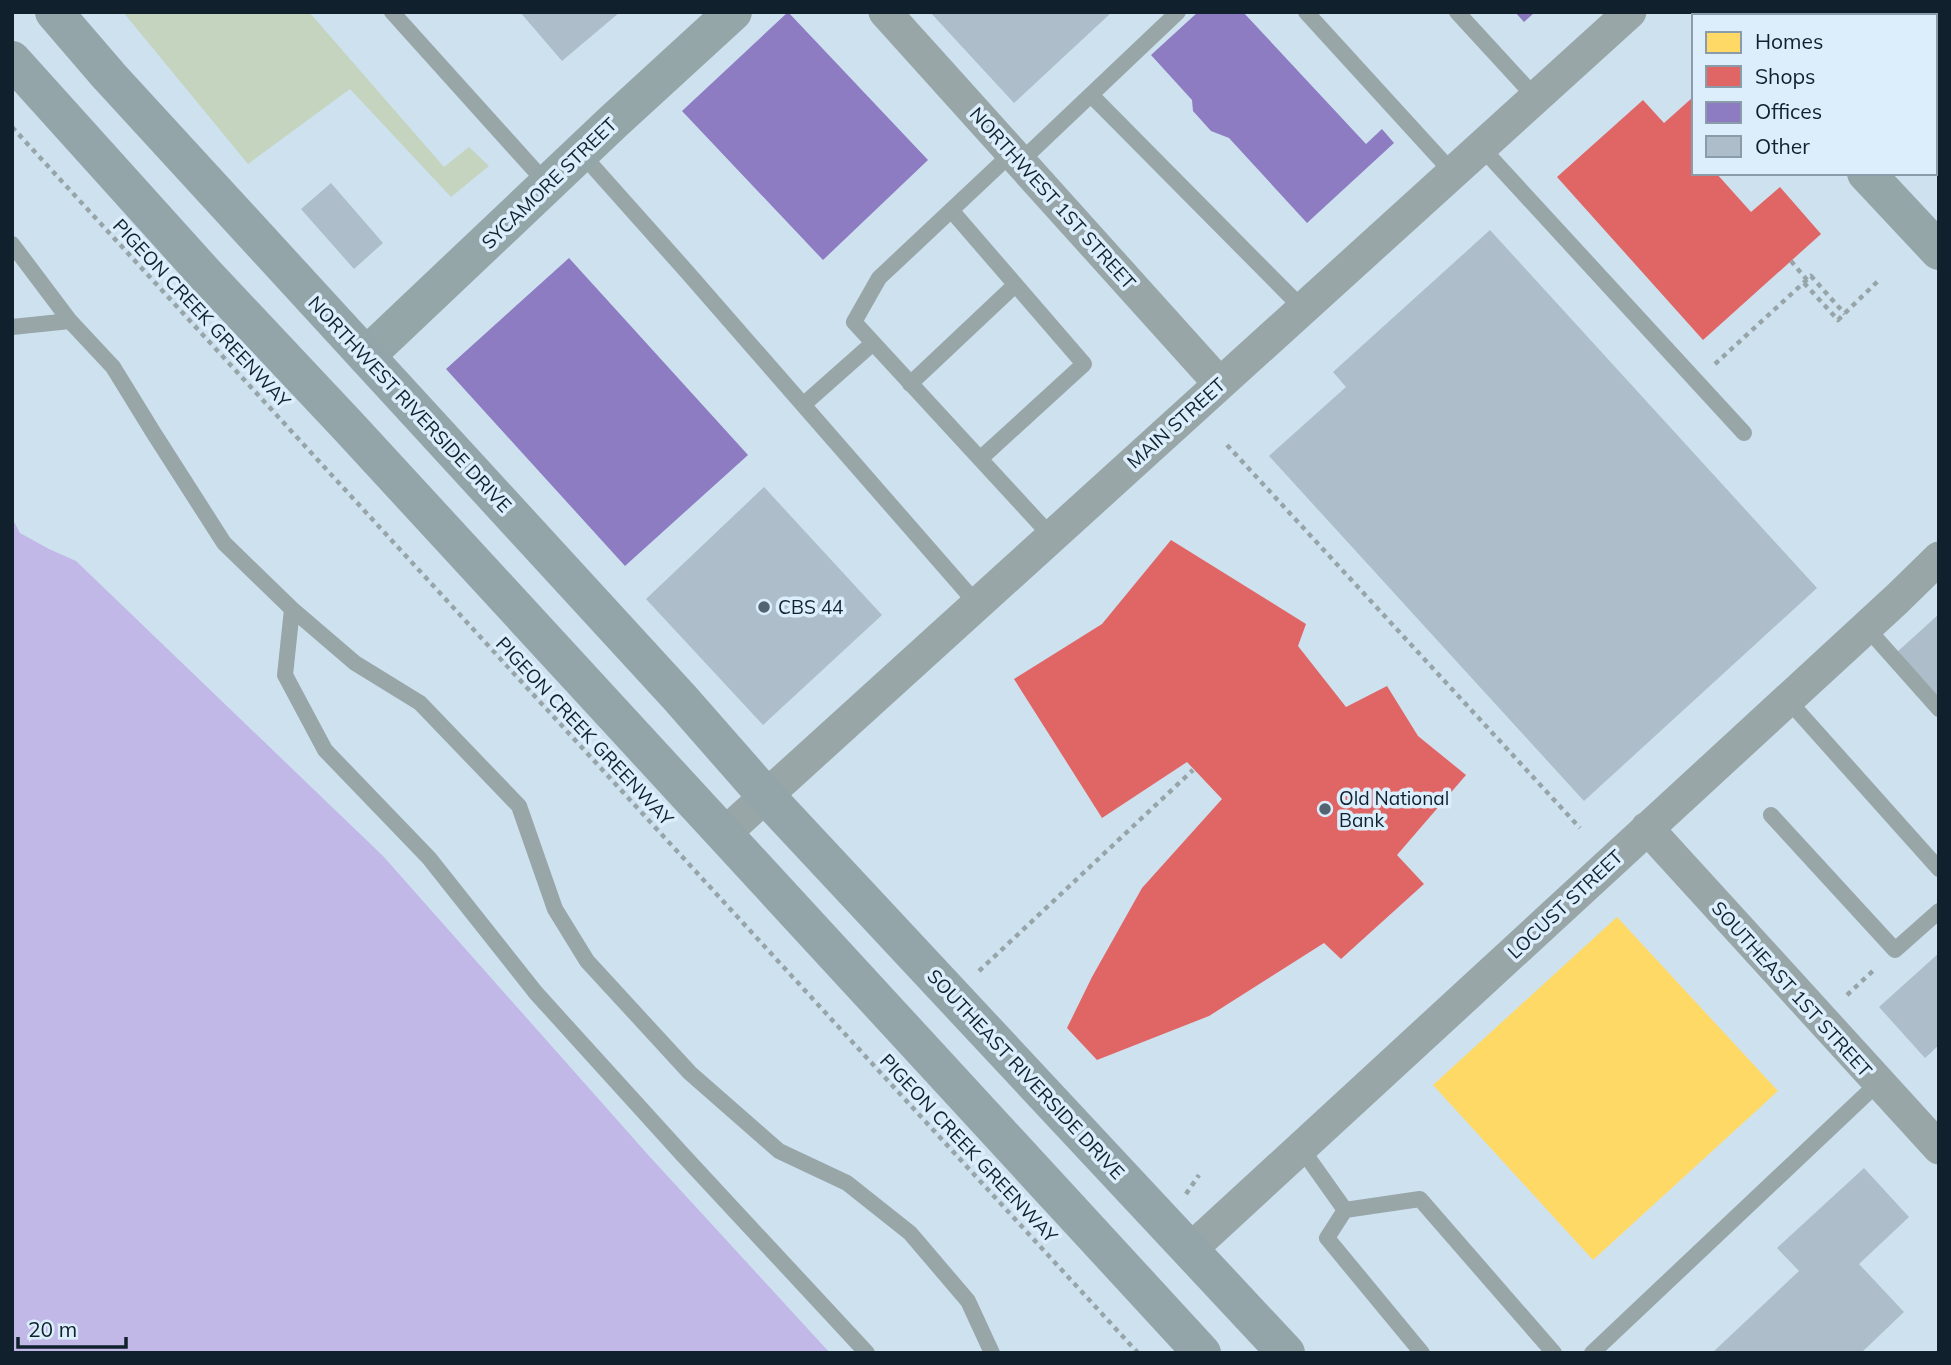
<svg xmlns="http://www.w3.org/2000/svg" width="1951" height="1365" viewBox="0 0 1951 1365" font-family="Mulish,sans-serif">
<rect width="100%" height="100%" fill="#cee1ef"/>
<path fill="#c4d4bf" d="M123,12H309L444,167L469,147L489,166L451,197L350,89L248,164Z"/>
<path fill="#c1b8e7" d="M12,518L20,533L49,549L76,561L383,856L650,1157L830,1353H12Z"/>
<path fill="#ffd966" d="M1617,917L1778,1091L1593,1260L1433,1085Z"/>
<path fill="#e06666" d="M1794,12H1939V132L1935,135V16H1798Z
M1692,98L1694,100V173H1716L1751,212L1780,187L1821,234L1703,340L1557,177L1643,100L1664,123Z
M1171,540L1306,624L1298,646L1346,707L1387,686L1418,736L1466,775L1397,855L1424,884L1341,959L1324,943L1209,1016L1097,1060L1067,1028L1092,977L1142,888L1222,799L1187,762L1102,818L1014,679L1102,624Z"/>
<path fill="#8e7cc3" d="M788,12L928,160L823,260L682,111Z
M1198,12H1243L1366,144L1382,129L1394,143L1307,223L1229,138L1211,131L1193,111L1192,100L1151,55Z
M1515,12H1535L1524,22Z
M569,258L748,455L625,566L446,369Z"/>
<path fill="#adbdca" d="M520,12H620L562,61Z
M930,12H1112L1014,103Z
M331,183L383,243L354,269L301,209Z
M1490,230L1817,588L1584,801L1269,456L1346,387L1333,372Z
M764,487L882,615L763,725L646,599Z
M1939,614V699L1896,653Z
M1939,953V1045L1925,1058L1879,1007Z
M1864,1168L1909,1217L1859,1264L1904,1312L1861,1353H1712L1799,1271L1777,1248Z"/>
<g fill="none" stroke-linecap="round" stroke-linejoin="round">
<path stroke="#97a5a9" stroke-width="4.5" stroke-dasharray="5 5" stroke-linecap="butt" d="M12,127L1138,1353
M1791,261L1807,280
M1804,283L1838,320L1879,280
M1715,364L1811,276L1845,314
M1227,445L1580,828
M979,971L1193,770
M1847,995L1876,968
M1186,1194L1199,1175"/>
<path stroke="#98a6a8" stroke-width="16" d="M392,12L547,184
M1306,12L1453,173
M1457,12L1536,98
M1091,95L1303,309
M1935,139L1939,136
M1481,147L1744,433
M581,153L688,273L977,604
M1012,153L879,278L854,322L1052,537
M1020,162L1178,12
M951,210L1084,364L980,459
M12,244L70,321L113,367L153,432L224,543L292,609L355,663L420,703L519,806L555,909L587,961L690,1073L779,1151L847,1183L910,1233L968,1301L992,1353
M12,327L70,321
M910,384L1015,285
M803,405L873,343
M292,609L285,675L325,750L429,858L536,993L683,1155L867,1353
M1866,627L1939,709
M1787,699L1939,869
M1771,815L1895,950L1939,911
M1301,1148L1345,1210L1327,1238L1422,1353
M1345,1210L1420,1199L1554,1353
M1592,1353L1878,1083"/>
<path stroke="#98a6a8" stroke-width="33" d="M885,12L1220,384
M1647,828L1939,1148
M723,835L1630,12
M1190,1250L1897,599L1939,558"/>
<path stroke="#95a6a9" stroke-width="38" d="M1715,12L1719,16
M1866,173L1939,251
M366,356L613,122L733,12"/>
<path stroke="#94a5aa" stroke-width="38" d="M54,12L109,76L680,698L766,796L1286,1353
M12,60L205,274L349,427L1202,1353"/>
</g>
<g fill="#526471" stroke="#dceefb" stroke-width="2.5">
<circle cx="764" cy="607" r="7"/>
<circle cx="1325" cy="809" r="7"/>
</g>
<g text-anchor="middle" stroke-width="7" stroke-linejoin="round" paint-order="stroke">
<g font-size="19" fill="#10212d" stroke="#dceefb">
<text transform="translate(549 183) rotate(-44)" y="7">SYCAMORE STREET</text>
<text transform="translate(1053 198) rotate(48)" y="7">NORTHWEST 1ST STREET</text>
<text transform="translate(202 313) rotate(47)" y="7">PIGEON CREEK GREENWAY</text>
<text transform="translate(410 404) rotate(47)" y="7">NORTHWEST RIVERSIDE DRIVE</text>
<text transform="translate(1176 423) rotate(-42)" y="7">MAIN STREET</text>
<text transform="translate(585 731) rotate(47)" y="7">PIGEON CREEK GREENWAY</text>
<text transform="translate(1565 904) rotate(-43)" y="7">LOCUST STREET</text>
<text transform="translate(1792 989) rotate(48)" y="7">SOUTHEAST 1ST STREET</text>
<text transform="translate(1026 1074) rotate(47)" y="7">SOUTHEAST RIVERSIDE DRIVE</text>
<text transform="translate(969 1148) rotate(47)" y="7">PIGEON CREEK GREENWAY</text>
</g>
<g font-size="19" fill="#10212d" stroke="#dceefb" text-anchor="start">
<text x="778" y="614">CBS 44</text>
<text x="1339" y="805">Old National<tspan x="1339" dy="22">Bank</tspan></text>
</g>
</g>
<rect width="1951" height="1365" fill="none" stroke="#10212d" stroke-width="28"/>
<rect x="1692" y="14" width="245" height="161" fill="#dceefb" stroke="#8a9ca9" stroke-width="2"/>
<rect x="1706" y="32" width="35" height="21" fill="#ffd966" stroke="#8a9ca9" stroke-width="2"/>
<text x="1755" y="49" font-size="21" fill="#10212d">Homes</text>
<rect x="1706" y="66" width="35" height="21" fill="#e06666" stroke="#8a9ca9" stroke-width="2"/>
<text x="1755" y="84" font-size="21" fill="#10212d">Shops</text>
<rect x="1706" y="102" width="35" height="21" fill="#8e7cc3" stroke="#8a9ca9" stroke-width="2"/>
<text x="1755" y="119" font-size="21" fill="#10212d">Offices</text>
<rect x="1706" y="136" width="35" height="21" fill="#adbdca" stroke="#8a9ca9" stroke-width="2"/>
<text x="1755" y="154" font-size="21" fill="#10212d">Other</text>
<path d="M18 1337v10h108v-10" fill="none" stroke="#10212d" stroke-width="3.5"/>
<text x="28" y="1337" font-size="21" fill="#10212d" stroke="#dceefb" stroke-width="5" paint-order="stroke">20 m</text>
</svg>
